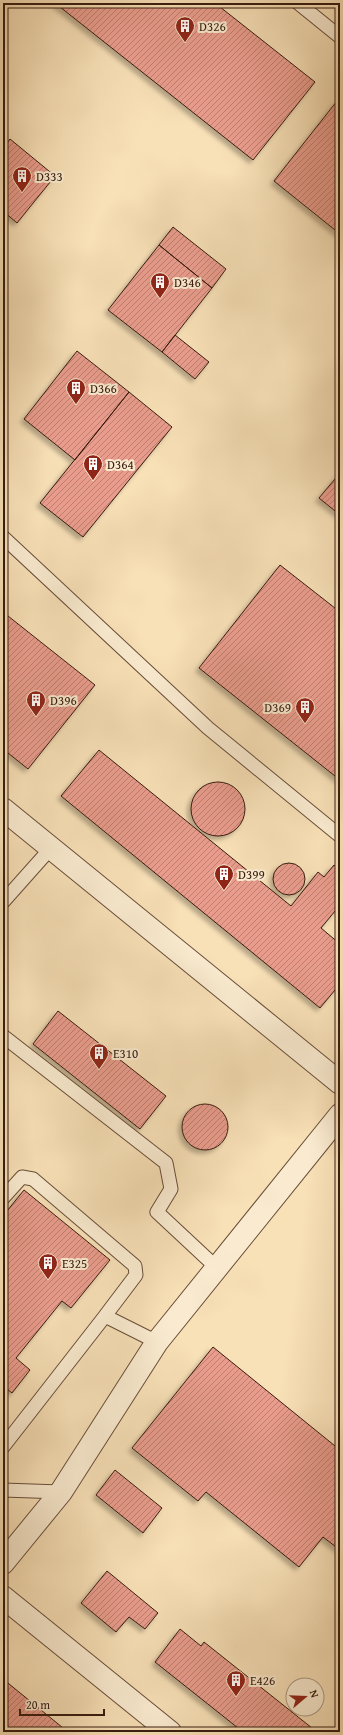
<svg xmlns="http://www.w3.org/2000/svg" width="343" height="1735" viewBox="0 0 343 1735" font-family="'Gentium Book Plus',serif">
<defs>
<pattern id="building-hatch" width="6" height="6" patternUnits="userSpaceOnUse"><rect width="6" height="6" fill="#e99c8c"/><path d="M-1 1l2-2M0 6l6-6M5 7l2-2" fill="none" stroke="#be7e71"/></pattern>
<filter id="shadow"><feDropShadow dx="-3.5" dy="3.5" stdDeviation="2" flood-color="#0004"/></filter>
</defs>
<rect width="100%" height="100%" fill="#f8e0b7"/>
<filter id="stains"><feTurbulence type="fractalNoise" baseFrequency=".005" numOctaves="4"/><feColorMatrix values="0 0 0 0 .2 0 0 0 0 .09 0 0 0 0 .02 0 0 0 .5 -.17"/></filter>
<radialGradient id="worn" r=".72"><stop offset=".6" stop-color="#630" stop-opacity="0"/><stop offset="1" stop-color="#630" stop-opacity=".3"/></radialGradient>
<path fill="url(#building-hatch)" stroke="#381c0f" filter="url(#shadow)" d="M55,3H215L315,82L253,160Z
M337,101L340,103V234L274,181Z
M10,139L55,176L17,223L3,211V148Z
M173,227L226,269L212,288L159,245Z
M159,245L212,288L162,352L108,310Z
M175,335L209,362L195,379L162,352Z
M77,351L129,392L75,460L24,419Z
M129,392L172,427L83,537L40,503Z
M340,473V515L319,498Z
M280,565L340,612V780L199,668Z
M3,612L95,685L28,769L3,749Z
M99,750L291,906L318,872L324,877L334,865L340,870V905L321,928L340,944V984L320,1008L61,796Z
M191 809a27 27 0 1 1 54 0a27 27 0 1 1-54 0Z
M273 879a16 16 0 1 1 32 0a16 16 0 1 1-32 0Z
M58,1011L166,1096L140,1129L33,1044Z
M182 1127a23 23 0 1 1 46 0a23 23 0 1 1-46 0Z
M24,1190L110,1260L71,1308L62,1301L16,1358L30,1370L12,1393L3,1386V1216Z
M213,1347L340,1450V1550L323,1537L299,1567L206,1492L198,1501L132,1448Z
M115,1470L162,1508L143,1533L96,1495Z
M107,1571L158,1613L145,1629L129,1617L116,1632L81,1603Z
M180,1629L201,1646L204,1642L317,1732H243L155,1662Z
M3,1679L68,1732H3Z"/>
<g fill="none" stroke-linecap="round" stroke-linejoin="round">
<g stroke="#684d39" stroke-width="15">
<path id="service" d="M298,3L340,37
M3,537L208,728L340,836
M3,902L51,848
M3,1036L166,1163L171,1189L157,1212L217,1268
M3,1198L22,1177L33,1179L135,1266L136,1275L105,1316L157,1342
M3,1447L105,1316
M3,1490L61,1492"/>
</g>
<g stroke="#684d39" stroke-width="24">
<path id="minor" d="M3,809L340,1083
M3,1563L61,1492L157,1342L340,1115
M3,1597L170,1732"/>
</g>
<use href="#service" stroke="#faebd0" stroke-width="13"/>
<use href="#minor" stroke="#faebd0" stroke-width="22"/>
</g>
<defs>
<g id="building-pin" transform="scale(1)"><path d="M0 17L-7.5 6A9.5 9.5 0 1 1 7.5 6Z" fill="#8f2418" stroke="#faebd0"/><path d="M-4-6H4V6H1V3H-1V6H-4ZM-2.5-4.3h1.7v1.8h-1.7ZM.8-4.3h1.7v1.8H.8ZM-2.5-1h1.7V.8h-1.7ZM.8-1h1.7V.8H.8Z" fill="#fff"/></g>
</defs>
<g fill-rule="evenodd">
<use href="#building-pin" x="185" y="26"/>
<use href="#building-pin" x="22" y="176"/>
<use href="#building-pin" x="160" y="282"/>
<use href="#building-pin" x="76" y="388"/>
<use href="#building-pin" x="93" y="464"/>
<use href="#building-pin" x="36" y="700"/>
<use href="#building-pin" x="305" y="707"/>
<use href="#building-pin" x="224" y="874"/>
<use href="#building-pin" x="99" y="1053"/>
<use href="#building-pin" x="48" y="1263"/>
<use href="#building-pin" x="236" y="1680"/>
</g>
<g text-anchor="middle" stroke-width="4" stroke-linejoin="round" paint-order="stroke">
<g font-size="13" fill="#381c0f" stroke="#faebd0" text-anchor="start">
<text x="199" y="31">D326</text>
<text x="36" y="181">D333</text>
<text x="174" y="287">D346</text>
<text x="90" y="393">D366</text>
<text x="107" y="469">D364</text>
<text x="50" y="705">D396</text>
<text x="291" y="712" text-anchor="end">D369</text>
<text x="238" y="879">D399</text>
<text x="113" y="1058">E310</text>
<text x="62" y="1268">E325</text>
<text x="250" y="1685">E426</text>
</g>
</g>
<rect width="343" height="1735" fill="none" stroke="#f8e0b7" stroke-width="16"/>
<rect x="4" y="4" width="335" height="1727" fill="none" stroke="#381c0f" stroke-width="2"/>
<rect x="8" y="8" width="327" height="1719" fill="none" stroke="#381c0f"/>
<g transform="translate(305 1697) rotate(71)"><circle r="19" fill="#faebd0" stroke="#ac9883"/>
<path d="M0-3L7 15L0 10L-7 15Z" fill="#8f2418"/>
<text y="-6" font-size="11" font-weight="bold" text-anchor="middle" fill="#381c0f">N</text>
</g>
<path d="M20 1709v6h84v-6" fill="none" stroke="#381c0f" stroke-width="2"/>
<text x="26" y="1709" font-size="12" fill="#381c0f" stroke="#faebd0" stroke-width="3" paint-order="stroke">20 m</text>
<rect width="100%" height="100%" filter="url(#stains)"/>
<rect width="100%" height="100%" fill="url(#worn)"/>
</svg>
